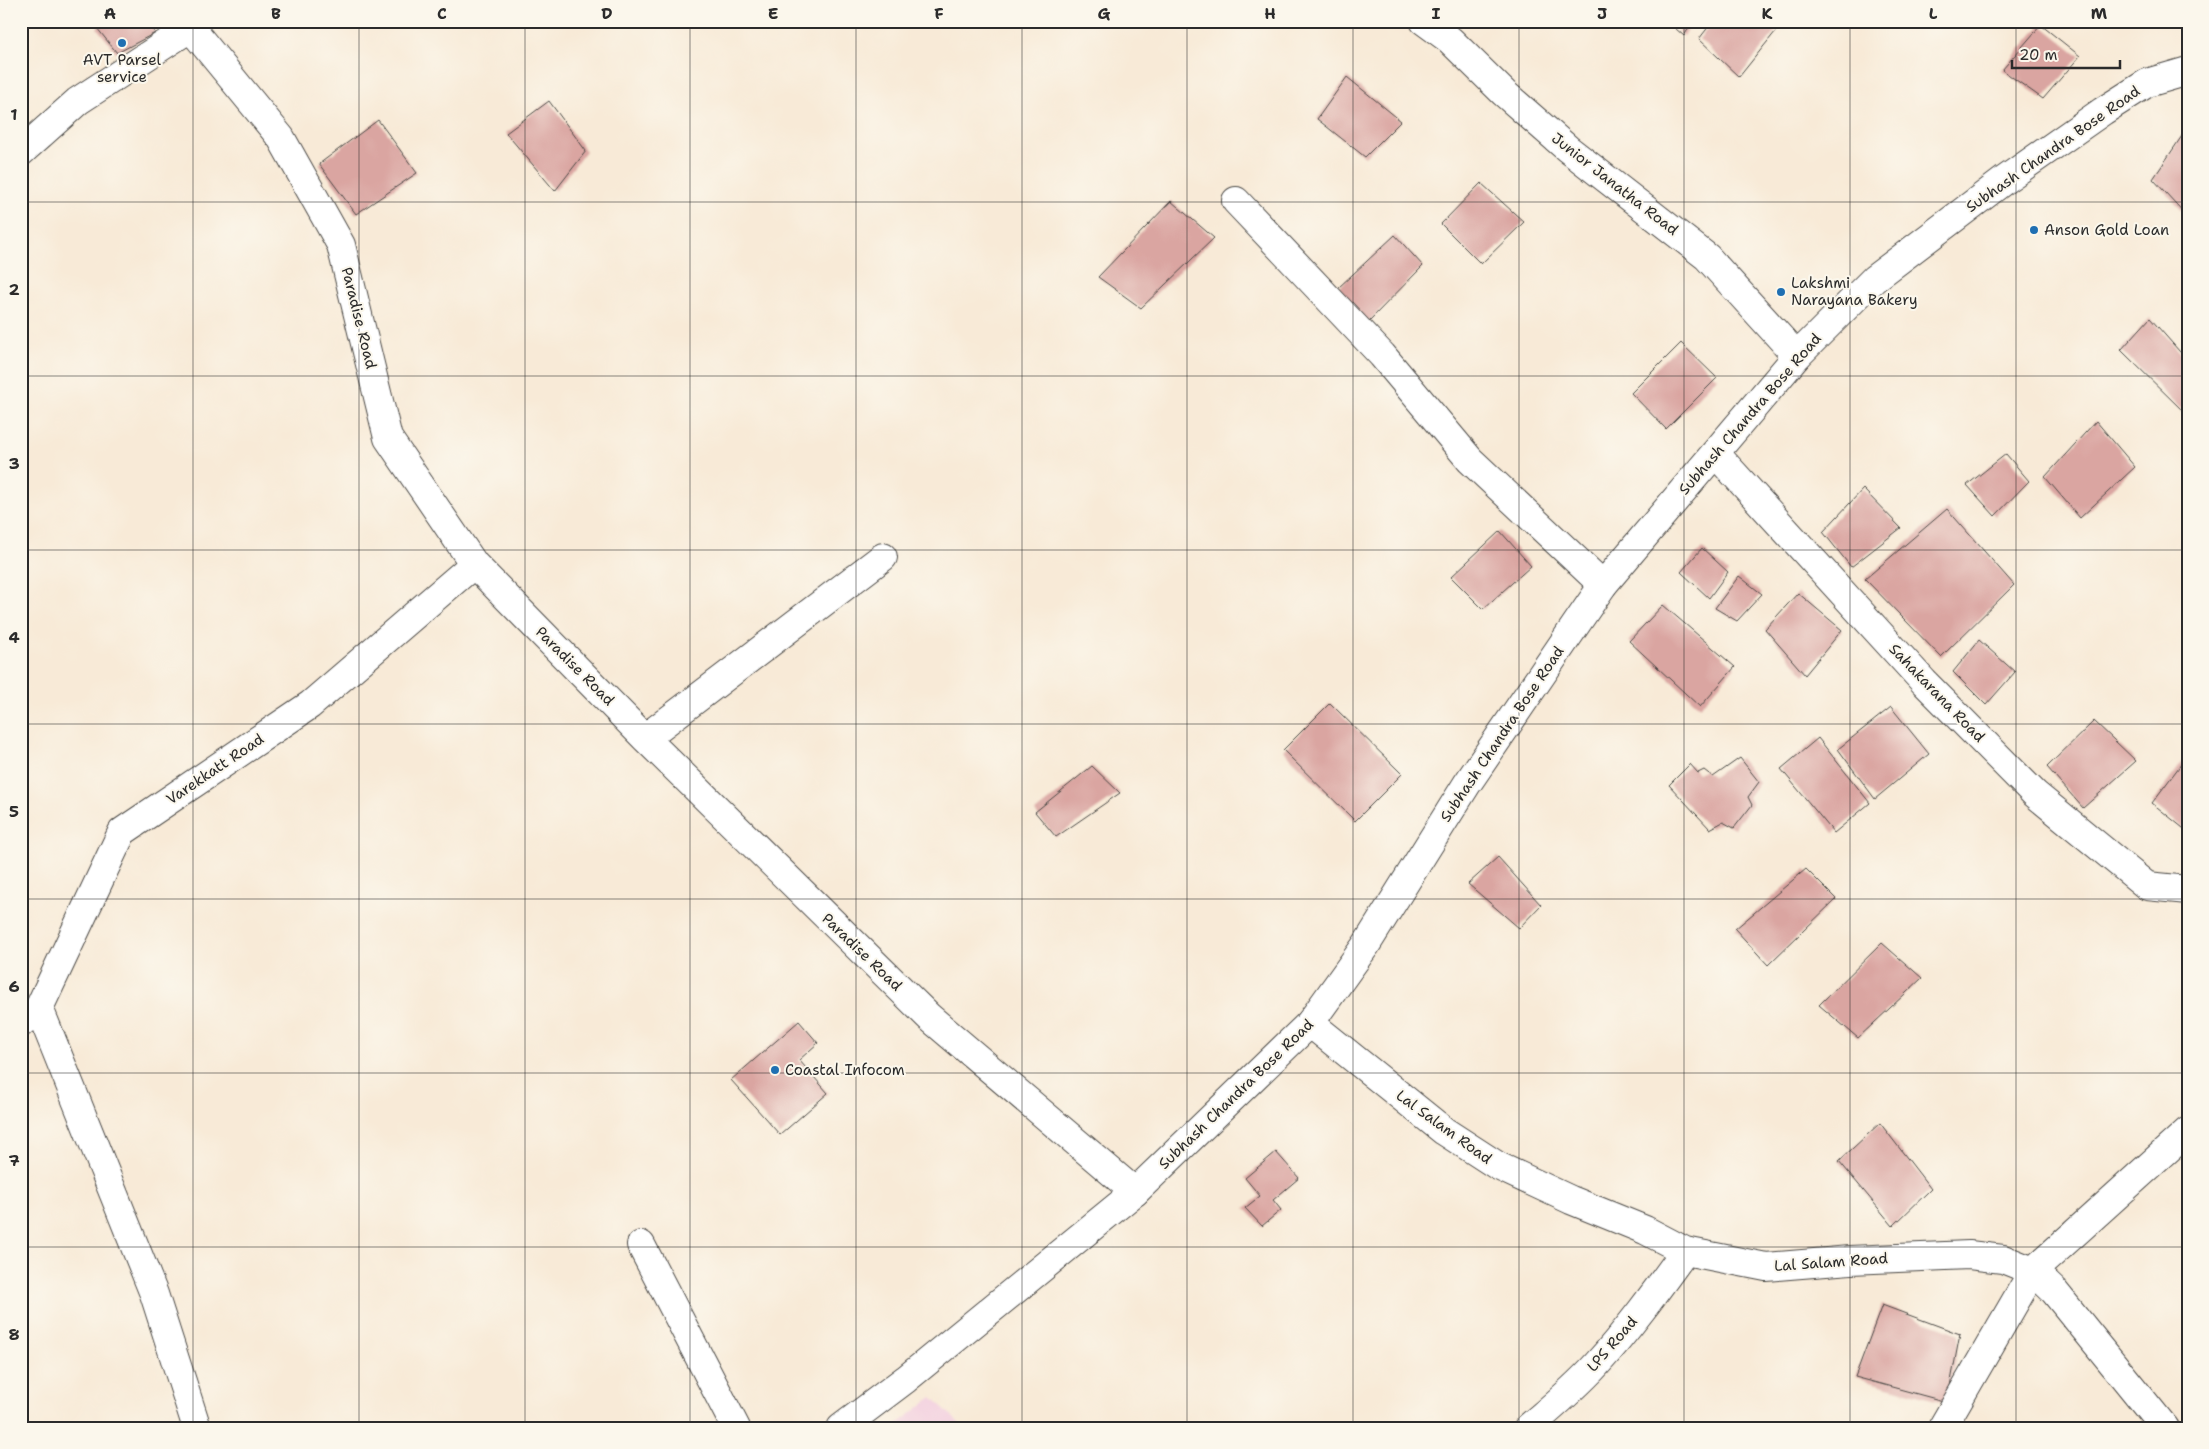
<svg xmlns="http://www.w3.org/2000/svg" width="2209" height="1449" viewBox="0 0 2209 1449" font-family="'Shantell Sans',sans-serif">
<rect width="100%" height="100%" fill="#fbf7ec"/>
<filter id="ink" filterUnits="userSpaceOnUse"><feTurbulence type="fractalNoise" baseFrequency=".02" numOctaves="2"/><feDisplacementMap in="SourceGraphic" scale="10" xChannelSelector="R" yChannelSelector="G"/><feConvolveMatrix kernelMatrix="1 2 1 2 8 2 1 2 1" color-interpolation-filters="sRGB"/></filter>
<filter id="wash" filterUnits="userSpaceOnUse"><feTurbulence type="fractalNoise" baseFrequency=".0096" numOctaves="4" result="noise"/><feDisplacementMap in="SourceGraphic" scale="20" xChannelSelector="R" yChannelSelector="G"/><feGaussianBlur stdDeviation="1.12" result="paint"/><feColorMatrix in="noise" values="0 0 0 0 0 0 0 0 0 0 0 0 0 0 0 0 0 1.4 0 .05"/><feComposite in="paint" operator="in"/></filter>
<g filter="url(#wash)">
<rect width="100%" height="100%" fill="#f8ead7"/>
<path fill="#f3cfdf" d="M932,1397L964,1428H893Z"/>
<g id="blocks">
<path fill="#daa5a1" d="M107,21H149L155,33L117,53L97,28Z
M1667,21H1693L1684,36Z
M1713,21H1784L1739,77L1699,39Z
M2041,25L2080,56L2043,99L2002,70Z
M1347,77L1401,121L1365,157L1317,119Z
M549,101L586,151L555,191L506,133Z
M378,120L417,173L356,214L319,164Z
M2188,127V217L2153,179Z
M1481,183L1524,222L1481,264L1441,224Z
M1171,201L1214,238L1141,308L1098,277Z
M1395,235L1423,266L1367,323L1338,288Z
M2150,318L2188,361V416L2121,350Z
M1681,343L1717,378L1666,429L1631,393Z
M2096,421L2135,467L2080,518L2045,477Z
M2006,454L2029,481L1995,516L1967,485Z
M1863,489L1901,528L1851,567L1823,532Z
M1947,509L2014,585L1941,657L1865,579Z
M1500,531L1531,566L1483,609L1451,577Z
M1702,548L1728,572L1709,598L1681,572Z
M1739,576L1762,594L1737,621L1715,608Z
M1798,593L1842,630L1805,675L1765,629Z
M1663,605L1735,667L1700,707L1629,641Z
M1979,640L2015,672L1986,705L1953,672Z
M1330,703L1402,774L1355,821L1283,750Z
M1891,707L1929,754L1875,799L1838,749Z
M2094,721L2136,761L2083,808L2047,767Z
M1818,738L1870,803L1834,833L1781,769Z
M2188,755V832L2152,803Z
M1740,758L1759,782L1748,797L1752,805L1734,828L1723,822L1710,829L1669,785L1690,764L1698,773L1704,770L1713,777Z
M1092,766L1120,793L1056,837L1035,812Z
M1498,857L1541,905L1519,928L1468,884Z
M1806,869L1836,899L1768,965L1735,929Z
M1882,943L1922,978L1858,1038L1819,1005Z
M799,1021L818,1043L799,1060L828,1093L780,1135L731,1080Z
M1880,1123L1931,1189L1893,1226L1839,1161Z
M1276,1152L1299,1178L1273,1200L1281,1210L1262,1226L1245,1208L1260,1196L1245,1178Z
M1882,1305L1960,1334L1947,1402L1855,1377Z"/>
</g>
</g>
<g filter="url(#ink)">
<use href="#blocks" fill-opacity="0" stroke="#4a4845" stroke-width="1"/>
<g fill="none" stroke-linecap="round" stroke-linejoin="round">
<g stroke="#4a4845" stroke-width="30">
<path id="street" d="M185,21L281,138L341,245L388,438L474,564L645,738L929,1017L1135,1192
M1424,21L1450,40L1504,93L1568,149L1707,257L1797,356
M21,152L78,101L190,28
M1236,201L1382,355L1470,460L1603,585
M1716,454L1924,682L2035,794L2147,886L2188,890
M645,738L883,557
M39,1008L154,1294L196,1425L194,1428
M21,1023L39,1008L122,832L310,705L474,564
M1310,1023L1444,1131L1498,1166L1571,1200L1645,1230L1685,1251L1766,1267L1850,1260L1969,1255L2003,1259L2033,1271L2054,1291L2165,1428
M641,1245L736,1428
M1528,1428C1551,1408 1575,1388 1596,1365C1628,1330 1657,1290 1685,1251
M1942,1428L2033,1271L2188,1131"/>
</g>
<g stroke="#4a4845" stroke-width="30">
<path id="secondary" d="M841,1428L906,1379L1135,1192L1310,1023L1366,945L1467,784L1603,585L1797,356L1874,279L2006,179L2103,111L2147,83L2188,71"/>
</g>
<use href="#street" stroke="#fff" stroke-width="28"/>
<use href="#secondary" stroke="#fff" stroke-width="28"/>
</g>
</g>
<path fill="none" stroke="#2b2b2b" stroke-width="1" stroke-opacity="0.55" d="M193,21V1428M359,21V1428M525,21V1428M690,21V1428M856,21V1428M1022,21V1428M1187,21V1428M1353,21V1428M1519,21V1428M1684,21V1428M1850,21V1428M2016,21V1428M21,202H2188M21,376H2188M21,550H2188M21,724H2188M21,899H2188M21,1073H2188M21,1247H2188"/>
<g fill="#1f6fb2" stroke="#fbf7ec" stroke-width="2">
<circle cx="122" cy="43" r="5"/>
<circle cx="2034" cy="230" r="5"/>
<circle cx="1781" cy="292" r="5"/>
<circle cx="775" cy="1070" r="5"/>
</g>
<g text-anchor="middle" stroke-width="4" stroke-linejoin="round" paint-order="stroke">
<g font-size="15" fill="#2b2b2b" stroke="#fbf7ec" text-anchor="start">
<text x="122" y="65" text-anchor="middle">AVT Parsel<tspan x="122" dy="17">service</tspan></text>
<text x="2044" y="235">Anson Gold Loan</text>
<text x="1791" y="288">Lakshmi<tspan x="1791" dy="17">Narayana Bakery</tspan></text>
<text x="785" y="1075">Coastal Infocom</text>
</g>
<g font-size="15" fill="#2b2b2b" stroke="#fbf7ec">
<text transform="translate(2053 149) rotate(-35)" y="5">Subhash Chandra Bose Road</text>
<text transform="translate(1615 184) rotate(38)" y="5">Junior Janatha Road</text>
<text transform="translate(359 318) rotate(76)" y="5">Paradise Road</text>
<text transform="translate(1750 414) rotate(-49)" y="5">Subhash Chandra Bose Road</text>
<text transform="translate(575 666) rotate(45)" y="5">Paradise Road</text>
<text transform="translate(1937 693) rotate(46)" y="5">Sahakarana Road</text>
<text transform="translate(1502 734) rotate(-56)" y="5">Subhash Chandra Bose Road</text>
<text transform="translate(215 769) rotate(-34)" y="5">Varekkatt Road</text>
<text transform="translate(862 952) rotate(44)" y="5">Paradise Road</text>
<text transform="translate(1236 1094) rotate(-44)" y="5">Subhash Chandra Bose Road</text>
<text transform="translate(1444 1127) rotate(36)" y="5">Lal Salam Road</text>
<text transform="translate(1831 1262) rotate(-4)" y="5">Lal Salam Road</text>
<text transform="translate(1612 1344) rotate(-49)" y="5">LPS Road</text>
</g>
</g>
<rect width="2209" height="1449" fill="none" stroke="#fbf7ec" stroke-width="55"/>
<path d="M2012 60v8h108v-8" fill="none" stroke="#2b2b2b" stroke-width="2.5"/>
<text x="2019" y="60" font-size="15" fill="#2b2b2b" stroke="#fbf7ec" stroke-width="4" paint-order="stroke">20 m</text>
<rect x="28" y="28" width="2154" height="1394" fill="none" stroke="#2b2b2b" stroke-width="2"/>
<g font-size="16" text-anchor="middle" font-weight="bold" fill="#2b2b2b">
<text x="110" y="19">A</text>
<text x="276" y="19">B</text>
<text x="442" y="19">C</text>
<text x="607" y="19">D</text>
<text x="773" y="19">E</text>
<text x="939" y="19">F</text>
<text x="1104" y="19">G</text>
<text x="1270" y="19">H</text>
<text x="1436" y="19">I</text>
<text x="1602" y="19">J</text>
<text x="1767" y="19">K</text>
<text x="1933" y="19">L</text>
<text x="2099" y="19">M</text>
<text x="14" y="120">1</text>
<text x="14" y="295">2</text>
<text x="14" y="469">3</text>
<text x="14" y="643">4</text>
<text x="14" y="817">5</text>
<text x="14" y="992">6</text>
<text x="14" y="1166">7</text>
<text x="14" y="1340">8</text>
</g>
</svg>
